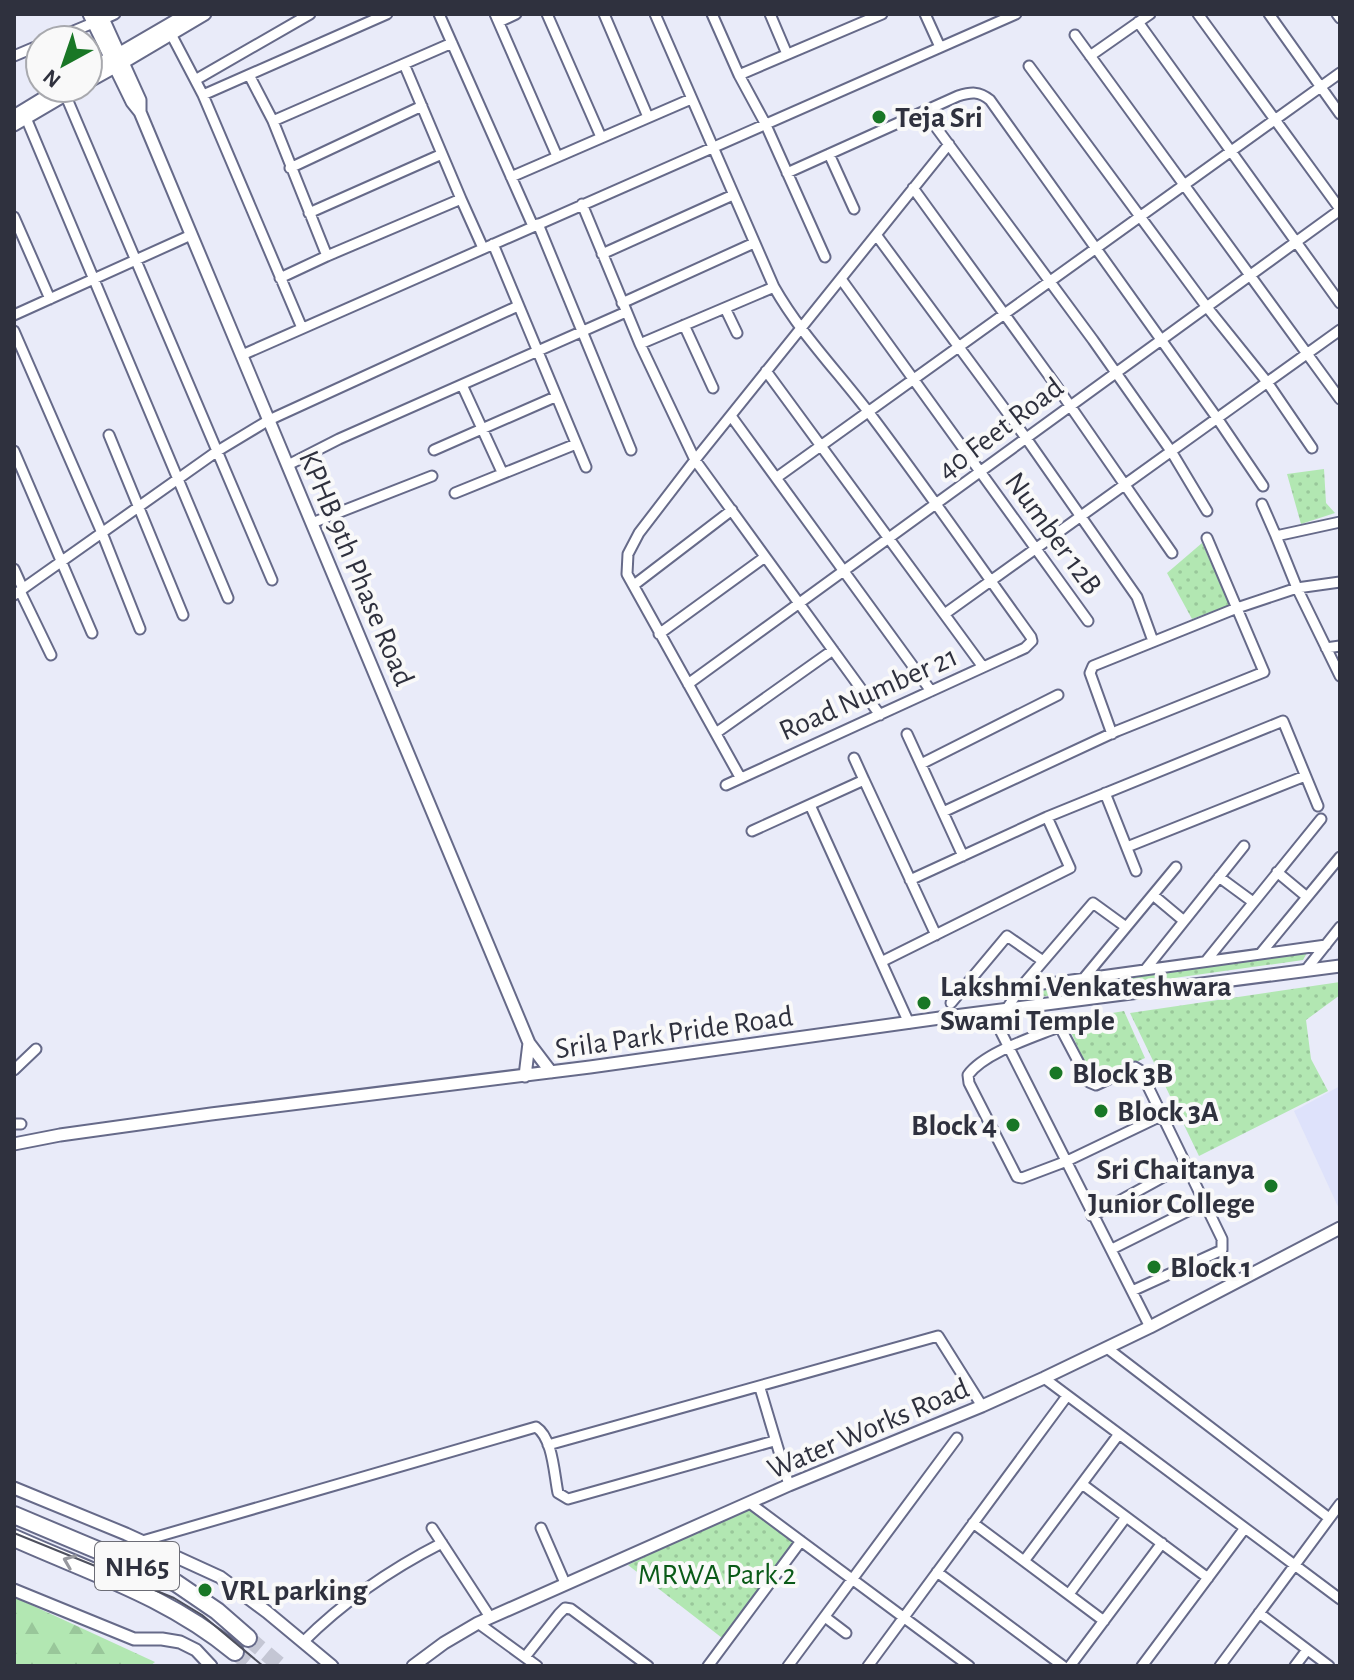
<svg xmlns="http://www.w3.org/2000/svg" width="1354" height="1680" viewBox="0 0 1354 1680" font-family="'Alegreya Sans',sans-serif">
<defs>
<pattern id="grass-dots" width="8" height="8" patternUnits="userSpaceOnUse" patternTransform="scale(2)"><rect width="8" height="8" fill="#b2e7b2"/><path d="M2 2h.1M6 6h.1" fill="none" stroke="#99c79a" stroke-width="1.8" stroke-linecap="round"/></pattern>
<pattern id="forest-firs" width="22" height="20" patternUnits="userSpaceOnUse" patternTransform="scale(2)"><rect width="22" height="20" fill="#b2e7b2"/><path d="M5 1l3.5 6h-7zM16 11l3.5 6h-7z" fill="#99c79a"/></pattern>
</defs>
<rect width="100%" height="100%" fill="#e9ebf9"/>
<path fill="#dee2fb" d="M1340,1086V1211L1294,1111Z"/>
<path fill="url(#grass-dots)" d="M1324,469L1326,503L1335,513L1301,524L1287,474Z
M1202,543L1230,605L1192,619L1167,573Z
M1307,953L1303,960L1025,999L1027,992Z
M1340,982V995L1306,1020L1311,1059L1328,1091L1199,1156L1130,1013Z
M1124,1011L1145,1058L1093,1081L1066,1021Z
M749,1505L797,1545L726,1641L628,1565Z"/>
<path fill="url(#forest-firs)" d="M14,1597L155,1662L150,1666H14Z"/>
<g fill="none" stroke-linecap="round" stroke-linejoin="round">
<path stroke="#c4c6d4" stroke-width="16" stroke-dasharray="16 8" stroke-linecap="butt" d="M248,1638L281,1666
M235,1652L252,1666"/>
<g stroke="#666a89" stroke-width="13">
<path id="minor" d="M439,14L533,226
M495,14L557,156
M547,14L601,137
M604,14L648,117
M712,14L739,75L765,123L825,257
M770,14L787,54
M925,14L940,47
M1198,14L1340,209
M1269,14L1340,114
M1337,14L1340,18
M104,19L115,14
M499,22L516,14
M1138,22L1340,303
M171,34L203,95L387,14
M1075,35L1340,399
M52,40L93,23
M14,56L40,45
M1090,56L1150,14
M1029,66L1206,306L1267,382L1312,448
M249,75L273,121L452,43
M739,75L882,14
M197,79L310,14
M65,94L272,580
M203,95L302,328
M924,111L1093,340L1171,451L1207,511
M26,118L228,598
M273,121L327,256L461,199L404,64
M829,154L854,209
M290,168L422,106
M787,173L958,96C971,92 979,91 990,100L1217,418L1263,486
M511,177L691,99
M913,188L1055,384L1172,553
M461,199L483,248
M582,204L640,344L695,460L880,715
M309,213L442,154
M14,217L50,299
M538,224L631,450
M877,236L1026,438L1137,597L1153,641
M493,244L586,467
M602,254L733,195
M280,278L327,256
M841,279L1088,621
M622,303L754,243
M725,308L737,333
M14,315L191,235
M684,325L713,388
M14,331L102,533L140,629
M640,344L774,287L655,14
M242,355L1016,14
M766,371L983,667
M462,385L502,472
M731,416L931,691
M109,435L183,615
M434,450L555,397
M14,451L92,633
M288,465L339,439L626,312
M776,478L1340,73
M455,493L576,444
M1262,504L1276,536
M1340,522L1276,536L1297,588L1340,676
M312,523L432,476
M14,569L23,589
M634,585L732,510
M20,591L51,655
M14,595L216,452L269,420L518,306
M946,613L1340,330
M659,634L765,557
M1326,648L1340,646
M688,684L1340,210
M716,733L833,650
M907,734L963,856
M1112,734L1090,673L1093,666L1237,608L1297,588L1340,582
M854,758L864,780
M921,764L1058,695
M740,777L627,574L628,554L639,533L695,460L949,144
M726,785L1025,648L1032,641L1031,637C977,562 925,487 870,414C838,372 800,333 774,287
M1105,793L1136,871
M810,805L909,1023
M943,812L1117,731L1264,672L1207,538
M752,831L864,780L936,935
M1127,847L1305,776
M1277,872L1307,897
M1219,877L1253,902
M910,880L1047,817L1283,721L1318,806
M1153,895L1184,921
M1261,953L1340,857
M883,961L1070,868L1047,817
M1206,961L1321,819
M1145,970L1244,846
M1305,971L1340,927
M1084,978L1176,867
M1021,987L1326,945
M951,1003L1007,936L1043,961
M1006,1010L1021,987L1093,903L1126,927
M994,1011L1001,1032L1150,1327
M14,1070L36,1049
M14,1124H21
M1092,1216L1185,1165
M1112,1249L1204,1203
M1132,1291L1222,1250V1239L1140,1070L1135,1067L1096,1085L1089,1082L1061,1029L1056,1028C1031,1038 984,1053 968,1075L969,1083L1017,1177L1022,1178L1067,1161L1161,1116
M1107,1348L1329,1518
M1044,1378L1340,1599
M760,1388L789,1485
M548,1445L938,1336L982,1406
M1082,1484L1208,1578
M751,1504L969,1666
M973,1523L1104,1621
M432,1528L490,1617
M541,1528L565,1583
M139,1542L536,1427C553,1438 554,1474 558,1493L568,1499L774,1441
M1024,1561L1119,1434
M937,1572L1063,1666
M1069,1594L1126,1517
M1259,1613L1329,1666
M825,1617L846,1633
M478,1623L537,1666
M303,1642C344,1601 391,1569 442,1543
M525,1657L559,1614L565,1608L571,1609L648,1666
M708,1666L801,1541
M788,1666L957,1438
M868,1666L1067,1396
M1070,1666L1162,1543
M1142,1666L1245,1528
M1220,1666L1340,1504
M1295,1666L1307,1650"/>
</g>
<g stroke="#666a89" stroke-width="15">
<path id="tertiary" d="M89,14L132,102L140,112L529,1043L551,1072
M101,14L140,100V112
M120,53L187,14
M124,62L205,14
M88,71L111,57
M88,82L115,67
M14,116L60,88
M14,125L77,88
M525,1076L529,1043
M14,1144L60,1135L211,1114L590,1067L947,1017L1340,966
M14,1488L126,1534L220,1577L267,1612L332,1666
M14,1590L134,1639H162L180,1642L196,1650L211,1666
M413,1666L444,1643L478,1623L789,1485L982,1406L1044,1378L1150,1327L1340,1228"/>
</g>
<g stroke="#666a89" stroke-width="20">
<path id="trunk" d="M14,1515L176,1583L217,1611L248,1638
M14,1538C92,1573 167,1596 235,1652"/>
</g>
<use href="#minor" stroke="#fff" stroke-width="9"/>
<use href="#tertiary" stroke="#fff" stroke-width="11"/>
<use href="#trunk" stroke="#fff" stroke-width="16"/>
<path stroke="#4e505e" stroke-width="2" d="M14,1533L174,1598L202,1615L263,1666"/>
</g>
<defs><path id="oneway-chevron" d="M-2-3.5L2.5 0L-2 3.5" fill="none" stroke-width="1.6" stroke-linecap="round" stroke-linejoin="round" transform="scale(2)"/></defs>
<use stroke="#97989e" href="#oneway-chevron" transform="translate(69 1561) rotate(-158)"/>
<g fill="#197726" stroke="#f9f9f9" stroke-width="3">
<circle cx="879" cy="117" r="8"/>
<circle cx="924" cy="1003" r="8"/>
<circle cx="1056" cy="1073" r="8"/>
<circle cx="1101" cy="1111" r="8"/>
<circle cx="1013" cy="1125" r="8"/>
<circle cx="1271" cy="1186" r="8"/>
<circle cx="1154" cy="1267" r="8"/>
<circle cx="205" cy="1590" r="8"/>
</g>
<g text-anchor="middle" stroke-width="8" stroke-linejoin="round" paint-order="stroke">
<rect fill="#f9f9f9" stroke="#6c6d76" stroke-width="2" x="95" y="1542" width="84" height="48" rx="6"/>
<g font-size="28" font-weight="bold" fill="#2f313e">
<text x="137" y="1576">NH65</text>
</g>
<g font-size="30" font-weight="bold" fill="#2f313e" stroke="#f9f9f9" text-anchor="start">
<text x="895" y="127">Teja Sri</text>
<text x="940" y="996">Lakshmi Venkateshwara<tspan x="940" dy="34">Swami Temple</tspan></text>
<text x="1072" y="1083">Block 3B</text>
<text x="1117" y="1121">Block 3A</text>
<text x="997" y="1135" text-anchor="end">Block 4</text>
<text x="1255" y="1179" text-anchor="end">Sri Chaitanya<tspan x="1255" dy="34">Junior College</tspan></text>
<text x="1170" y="1277">Block 1</text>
<text x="221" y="1600">VRL parking</text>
</g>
<g font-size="30" fill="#2f313e" stroke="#f9f9f9">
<text transform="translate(1000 428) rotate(-37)" y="10">40 Feet Road</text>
<text transform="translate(1054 533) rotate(54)" y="10">Number 12B</text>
<text transform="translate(357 568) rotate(67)" y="10">KPHB 9th Phase Road</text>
<text transform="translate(868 693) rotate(-24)" y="10">Road Number 21</text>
<text transform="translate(674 1032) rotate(-8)" y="10">Srila Park Pride Road</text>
<text transform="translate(868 1428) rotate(-23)" y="10">Water Works Road</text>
</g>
<g font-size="30" fill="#0a5a18" stroke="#f9f9f9">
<text x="717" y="1584">MRWA Park 2</text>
</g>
</g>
<rect width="1354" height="1680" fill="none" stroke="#2f313e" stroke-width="32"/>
<g transform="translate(64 64) rotate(220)"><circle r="38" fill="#f9f9f9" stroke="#a8a9ae" stroke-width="2"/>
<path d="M0-6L14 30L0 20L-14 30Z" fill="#197726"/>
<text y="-12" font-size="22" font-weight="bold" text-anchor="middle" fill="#2f313e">N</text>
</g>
</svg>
